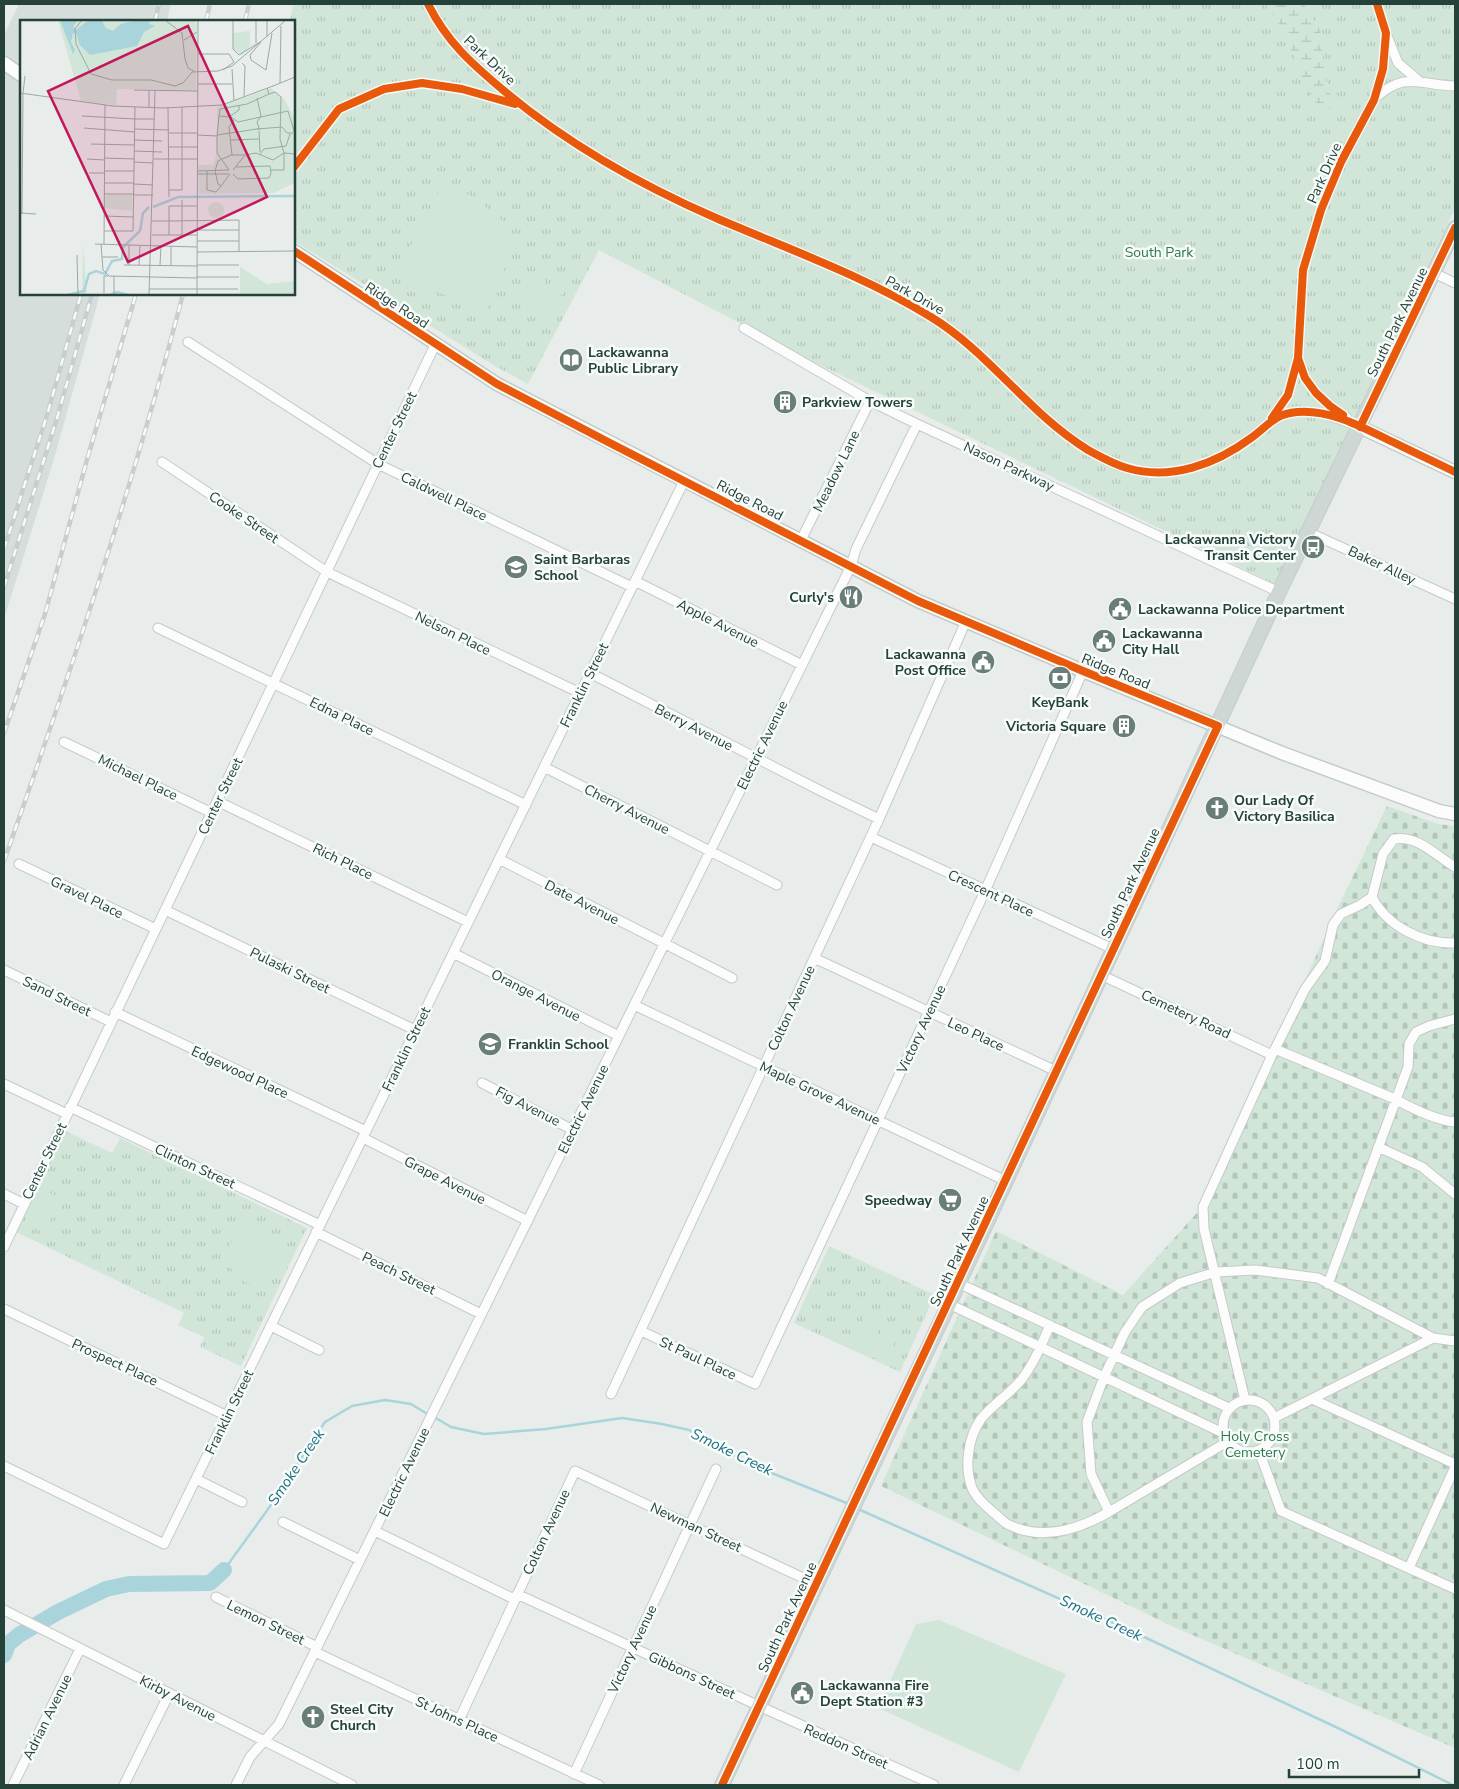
<svg xmlns="http://www.w3.org/2000/svg" width="1459" height="1789" viewBox="0 0 1459 1789" font-family="'Nunito Sans',sans-serif">
<defs>
<pattern id="grass-tufts" width="24" height="20" patternUnits="userSpaceOnUse" patternTransform="scale(1.25)"><rect width="24" height="20" fill="#d1e6d8"/><path d="M3 7l-1-3M5 7V3M7 7l1-3M15 17l-1-3M17 17v-4M19 17l1-3" fill="none" stroke="#b3c6ba"/></pattern>
<pattern id="wetland-marsh" width="20" height="14" patternUnits="userSpaceOnUse" patternTransform="scale(1.25)"><rect width="20" height="14" fill="#d1e6d8"/><path d="M1 5h8M5 5V1M11 12h8M15 12V8" fill="none" stroke="#b3c6ba"/></pattern>
<pattern id="cemetery-stones" width="16" height="16" patternUnits="userSpaceOnUse" patternTransform="scale(1.25)"><rect width="16" height="16" fill="#d1e6d8"/><path d="M2 7V4a2 2 0 0 1 4 0v3zM10 15v-3a2 2 0 0 1 4 0v3z" fill="#b3c6ba"/></pattern>
</defs>
<rect width="100%" height="100%" fill="#e8edeb"/>
<path fill="#d6dedb" d="M19,4H171L167,21H21V294H100L54,459L4,619V35Z"/>
<path fill="url(#grass-tufts)" d="M293,4H1455V208L1275,584L824,367L599,250L528,384L495,366L294,241V21H290Z
M63,1130L112,1153L120,1138L307,1228L241,1366L200,1347L204,1337L178,1325L184,1313L14,1231Z
M829,1246L935,1295L900,1372L794,1323Z"/>
<path fill="url(#wetland-marsh)" d="M1266,4H1304L1320,30L1325,76L1333,105L1325,111L1311,98L1283,31Z"/>
<path fill="url(#cemetery-stones)" d="M1387,806L1438,824L1455,826V1748L1176,1628L881,1486L996,1231L1123,1295L1204,1205L1339,905Z"/>
<path fill="#d1e6d8" d="M443,183L474,197L504,222L508,260L486,314L410,279L402,262Z
M534,273L546,280L531,307L518,300Z
M551,283L564,290L549,317L536,310Z
M40,1188L61,1198L44,1233L24,1223Z
M244,1220L288,1244L264,1289L235,1278L225,1253Z
M864,1317L881,1324L867,1354L851,1347Z
M883,1326L899,1333L886,1363L870,1356Z
M939,1620L1066,1674L1019,1772L878,1708L916,1624Z"/>
<g fill="none" stroke-linecap="round" stroke-linejoin="round">
<path stroke="#a9d4db" stroke-width="2.5" d="M434,1417L451,1427L484,1434L546,1429L622,1418L662,1424L689,1430L714,1445L759,1468L849,1504
M858,1509L1125,1628L1340,1729L1453,1785
M224,1570L284,1487L308,1447L325,1422L352,1406L385,1400L411,1404L429,1415"/>
<path stroke="#a9d4db" stroke-width="16" d="M4,1655L8,1644L19,1635L58,1612L106,1589L129,1584L210,1583L224,1570"/>
<g stroke="#c5cac8" stroke-width="11">
<path id="street" d="M428,4C447,42 472,63 504,91C566,143 638,183 712,216C786,249 865,275 934,319C992,355 1031,416 1090,451C1103,458 1115,466 1130,469C1173,479 1215,465 1249,439C1266,427 1274,414 1296,412C1319,409 1339,419 1360,427
M1387,36L1398,63L1419,81
M1374,99C1406,70 1418,85 1455,86
M1434,273L1455,283
M744,328L870,401L917,424L1279,592
M188,342L378,464L632,587
M1272,418L1288,395L1298,358
M1347,418L1330,406L1316,393L1305,378L1298,358L1303,270L1321,210L1341,162L1374,100L1383,69L1386,33L1377,4
M162,462L327,572L580,693
M1308,532L1455,599
M801,540L870,401
M635,581L802,665
M158,628L526,805
M590,673L823,792L879,819
M64,742L212,813
M544,767L777,885
M217,801L468,922
M871,837L1113,949
M499,859L732,978
M19,864L156,929
M1455,867C1436,856 1418,835 1394,839L1383,854L1372,897C1387,926 1422,944 1455,943
M165,910L415,1030
M453,953L619,1036
M814,958L1056,1071
M4,970L111,1022
M1101,975L1272,1055L1203,1207L1204,1229L1245,1400
M634,1005L1006,1181
M115,1012L366,1131
M1275,1049L1395,1099C1413,1109 1435,1120 1455,1122
M1273,1053L1305,989L1325,961L1333,925L1341,914L1360,905L1372,897
M482,1083L573,1130
M4,1084L67,1114
M70,1107L320,1225
M363,1138L528,1221
M1378,1147L1422,1167L1455,1194
M4,1194L24,1204
M316,1232L481,1314
M4,1247L435,345
M958,1283L1229,1408
M1328,1284L1408,1067L1409,1044L1416,1032L1429,1026L1455,1019
M949,1304L1223,1433
M4,1309L227,1416
M1050,1325C1042,1344 1034,1363 1022,1379C1010,1394 993,1404 981,1419C968,1437 964,1467 972,1488C976,1498 986,1506 994,1513C999,1517 1003,1522 1009,1525C1043,1541 1078,1530 1109,1512
M271,1326L319,1350
M641,1331L755,1384L985,891L1083,671
M611,1394L879,819L966,621
M1312,1399L1455,1464
M1223 1426a26 26 0 1 1 52 0a26 26 0 1 1-52 0Z
M1274,1418L1433,1338L1455,1341
M1227,1442L1109,1512L1091,1474L1087,1422L1104,1377L1125,1332L1142,1307L1180,1283L1216,1272L1255,1270L1318,1278L1433,1338
M1259,1451L1281,1511L1455,1589
M4,1466L164,1544L684,481
M196,1479L242,1502
M283,1522L360,1560
M375,1531L514,1599
M1409,1568L1455,1467
M517,1594L759,1706L934,1785
M216,1597L317,1647
M4,1610L352,1785
M315,1652L599,1785
M459,1720L575,1471L816,1584
M574,1774L716,1469
M13,1785L80,1649
M124,1785L169,1694
M236,1785L250,1757L279,1724L851,566L856,549L917,424"/>
</g>
<g stroke="#c3cbc8" stroke-width="15">
<path id="secondary" d="M4,63L21,75
M294,251L497,384L918,601L1083,671L1282,753L1439,811L1455,814
M1360,427L1455,472"/>
</g>
<g stroke="#c3ccc9" stroke-width="16">
<path id="primary" d="M722,1785L949,1304L1279,592L1455,228"/>
</g>
<use href="#street" stroke="#fcfcfc" stroke-width="9"/>
<use href="#secondary" stroke="#fcfcfc" stroke-width="12"/>
<use href="#primary" stroke="#cfd7d5" stroke-width="14"/>
<g stroke="#c9cdcc" stroke-width="4.5">
<path id="rail" d="M155,21L159,4
M206,21L210,4
M245,21L249,4
M4,549L48,412L81,294
M4,587L58,415L92,294
M4,733L45,614L88,456L136,294
M4,861C70,674 133,486 183,294"/>
</g>
<use href="#rail" stroke="#f7fbf9" stroke-width="2.5" stroke-dasharray="8" stroke-linecap="butt"/>
<g stroke="#f7fbf9" stroke-width="11">
<path id="cycleway" d="M428,4C447,42 471,63 503,90C566,143 640,185 716,218C788,249 864,276 931,317C990,353 1029,414 1088,450C1101,457 1113,464 1127,468C1171,481 1216,464 1251,438C1269,425 1274,414 1297,412C1332,409 1365,429 1395,443C1415,453 1435,462 1455,472
M294,167L339,109L384,89L422,83L462,89L515,104
M294,251L497,384L610,443L918,601L1083,671L1218,726L722,1785
M1343,415L1330,406L1316,393L1305,378L1298,358L1303,270L1321,210L1341,162L1374,100L1383,69L1386,33L1377,4
M1272,418L1288,395L1298,358
M1360,427L1455,228"/>
</g>
<use href="#cycleway" stroke="#e8590c" stroke-width="8"/>
</g>
<defs>
<g id="library-disc" transform="scale(1.25)"><circle r="9.5" fill="#697e78" stroke="#f7fbf9"/><path d="M-6-4Q-3-5.5-.7-3.5V5Q-3 3-6 4ZM6-4Q3-5.5 .7-3.5V5Q3 3 6 4Z" fill="#fff"/></g>
<g id="building-disc" transform="scale(1.25)"><circle r="9.5" fill="#697e78" stroke="#f7fbf9"/><path d="M-4-6H4V6H1V3H-1V6H-4ZM-2.5-4.3h1.7v1.8h-1.7ZM.8-4.3h1.7v1.8H.8ZM-2.5-1h1.7V.8h-1.7ZM.8-1h1.7V.8H.8Z" fill="#fff"/></g>
<g id="bus-disc" transform="scale(1.25)"><circle r="9.5" fill="#697e78" stroke="#f7fbf9"/><path d="M-5-6H5V4H4V6H2V4H-2V6H-4V4H-5ZM-3.5-4V0h7V-4ZM-3.5 1.2v1.5H-2V1.2ZM2 1.2v1.5H3.5V1.2Z" fill="#fff"/></g>
<g id="school-disc" transform="scale(1.25)"><circle r="9.5" fill="#697e78" stroke="#f7fbf9"/><path d="M0-5L7-2L0 1L-7-2ZM-4 1L0 2.5L4 1V4Q0 6-4 4Z" fill="#fff"/></g>
<g id="restaurant-disc" transform="scale(1.25)"><circle r="9.5" fill="#697e78" stroke="#f7fbf9"/><path d="M-5-6h1v4h1v-4h1v4h1v-4h1v5L-1.5 .5V6h-2V.5L-5-1ZM5-6V6H3V1.5H1.5Q1.5-4 5-6Z" fill="#fff"/></g>
<g id="civic-disc" transform="scale(1.25)"><circle r="9.5" fill="#697e78" stroke="#f7fbf9"/><path d="M-.6-6.5H3V-4.5H.6V-3L4-1V1h2V6H-6V1h2V-1L-.6-3ZM-1.2 2.5V6h2.4V2.5Z" fill="#fff"/></g>
<g id="bank-disc" transform="scale(1.25)"><circle r="9.5" fill="#697e78" stroke="#f7fbf9"/><path d="M-6-4H6V4H-6ZM0-2.3a2.3 2.3 0 1 0 0 4.6a2.3 2.3 0 1 0 0-4.6Z" fill="#fff"/></g>
<g id="church-disc" transform="scale(1.25)"><circle r="9.5" fill="#697e78" stroke="#f7fbf9"/><path d="M-1.2-6h2.4v3.5h3.3v2.4h-3.3V6h-2.4V-.1h-3.3v-2.4h3.3Z" fill="#fff"/></g>
<g id="supermarket-disc" transform="scale(1.25)"><circle r="9.5" fill="#697e78" stroke="#f7fbf9"/><path d="M-6-5.5h2.5l.6 2H6L4.5 2H-2.5L-4.4-4H-6ZM-1.5 3.2a1.3 1.3 0 1 0 .1 0ZM3 3.2a1.3 1.3 0 1 0 .1 0Z" fill="#fff"/></g>
</defs>
<g fill-rule="evenodd">
<use href="#library-disc" x="571" y="360"/>
<use href="#building-disc" x="785" y="402"/>
<use href="#bus-disc" x="1313" y="547"/>
<use href="#school-disc" x="516" y="567"/>
<use href="#restaurant-disc" x="851" y="597"/>
<use href="#civic-disc" x="1120" y="609"/>
<use href="#civic-disc" x="1104" y="641"/>
<use href="#civic-disc" x="983" y="662"/>
<use href="#bank-disc" x="1060" y="678"/>
<use href="#building-disc" x="1124" y="726"/>
<use href="#church-disc" x="1217" y="808"/>
<use href="#school-disc" x="490" y="1044"/>
<use href="#supermarket-disc" x="950" y="1200"/>
<use href="#civic-disc" x="802" y="1693"/>
<use href="#church-disc" x="313" y="1717"/>
</g>
<g text-anchor="middle" stroke-width="5" stroke-linejoin="round" paint-order="stroke">
<g font-size="14" fill="#24423a" stroke="#f7fbf9">
<text transform="translate(490 60) rotate(43)" y="5">Park Drive</text>
<text transform="translate(1324 173) rotate(-66)" y="5">Park Drive</text>
<text transform="translate(915 295) rotate(29)" y="5">Park Drive</text>
<text transform="translate(397 305) rotate(33)" y="5">Ridge Road</text>
<text transform="translate(1397 322) rotate(-64)" y="5">South Park Avenue</text>
<text transform="translate(394 430) rotate(-64)" y="5">Center Street</text>
<text transform="translate(1009 466) rotate(25)" y="5">Nason Parkway</text>
<text transform="translate(836 471) rotate(-64)" y="5">Meadow Lane</text>
<text transform="translate(444 496) rotate(26)" y="5">Caldwell Place</text>
<text transform="translate(750 500) rotate(27)" y="5">Ridge Road</text>
<text transform="translate(244 517) rotate(34)" y="5">Cooke Street</text>
<text transform="translate(1382 565) rotate(25)" y="5">Baker Alley</text>
<text transform="translate(718 623) rotate(27)" y="5">Apple Avenue</text>
<text transform="translate(453 633) rotate(26)" y="5">Nelson Place</text>
<text transform="translate(1116 671) rotate(22)" y="5">Ridge Road</text>
<text transform="translate(584 685) rotate(-64)" y="5">Franklin Street</text>
<text transform="translate(342 716) rotate(26)" y="5">Edna Place</text>
<text transform="translate(694 727) rotate(27)" y="5">Berry Avenue</text>
<text transform="translate(762 745) rotate(-64)" y="5">Electric Avenue</text>
<text transform="translate(138 777) rotate(26)" y="5">Michael Place</text>
<text transform="translate(220 796) rotate(-64)" y="5">Center Street</text>
<text transform="translate(627 809) rotate(27)" y="5">Cherry Avenue</text>
<text transform="translate(343 861) rotate(26)" y="5">Rich Place</text>
<text transform="translate(1130 883) rotate(-65)" y="5">South Park Avenue</text>
<text transform="translate(991 893) rotate(25)" y="5">Crescent Place</text>
<text transform="translate(87 897) rotate(26)" y="5">Gravel Place</text>
<text transform="translate(582 902) rotate(27)" y="5">Date Avenue</text>
<text transform="translate(290 970) rotate(26)" y="5">Pulaski Street</text>
<text transform="translate(536 995) rotate(27)" y="5">Orange Avenue</text>
<text transform="translate(57 996) rotate(26)" y="5">Sand Street</text>
<text transform="translate(791 1008) rotate(-65)" y="5">Colton Avenue</text>
<text transform="translate(1186 1014) rotate(25)" y="5">Cemetery Road</text>
<text transform="translate(921 1029) rotate(-65)" y="5">Victory Avenue</text>
<text transform="translate(976 1034) rotate(25)" y="5">Leo Place</text>
<text transform="translate(406 1049) rotate(-64)" y="5">Franklin Street</text>
<text transform="translate(240 1072) rotate(25)" y="5">Edgewood Place</text>
<text transform="translate(820 1093) rotate(25)" y="5">Maple Grove Avenue</text>
<text transform="translate(528 1106) rotate(27)" y="5">Fig Avenue</text>
<text transform="translate(583 1109) rotate(-64)" y="5">Electric Avenue</text>
<text transform="translate(44 1161) rotate(-64)" y="5">Center Street</text>
<text transform="translate(195 1166) rotate(25)" y="5">Clinton Street</text>
<text transform="translate(445 1180) rotate(27)" y="5">Grape Avenue</text>
<text transform="translate(959 1251) rotate(-65)" y="5">South Park Avenue</text>
<text transform="translate(399 1273) rotate(26)" y="5">Peach Street</text>
<text transform="translate(698 1358) rotate(25)" y="5">St Paul Place</text>
<text transform="translate(115 1362) rotate(25)" y="5">Prospect Place</text>
<text transform="translate(229 1412) rotate(-64)" y="5">Franklin Street</text>
<text transform="translate(404 1472) rotate(-64)" y="5">Electric Avenue</text>
<text transform="translate(696 1527) rotate(25)" y="5">Newman Street</text>
<text transform="translate(546 1532) rotate(-65)" y="5">Colton Avenue</text>
<text transform="translate(787 1617) rotate(-65)" y="5">South Park Avenue</text>
<text transform="translate(266 1622) rotate(26)" y="5">Lemon Street</text>
<text transform="translate(632 1649) rotate(-65)" y="5">Victory Avenue</text>
<text transform="translate(692 1675) rotate(25)" y="5">Gibbons Street</text>
<text transform="translate(178 1698) rotate(27)" y="5">Kirby Avenue</text>
<text transform="translate(47 1717) rotate(-64)" y="5">Adrian Avenue</text>
<text transform="translate(457 1719) rotate(25)" y="5">St Johns Place</text>
<text transform="translate(846 1746) rotate(24)" y="5">Reddon Street</text>
</g>
<g font-size="14" fill="#2d7a4b" stroke="#f7fbf9">
<text x="1159" y="257">South Park</text>
<text x="1255" y="1441">Holy Cross<tspan x="1255" dy="16">Cemetery</tspan></text>
</g>
<g font-size="14" font-weight="bold" fill="#24423a" stroke="#f7fbf9" text-anchor="start">
<text x="588" y="357">Lackawanna<tspan x="588" dy="16">Public Library</tspan></text>
<text x="802" y="407">Parkview Towers</text>
<text x="1296" y="544" text-anchor="end">Lackawanna Victory<tspan x="1296" dy="16">Transit Center</tspan></text>
<text x="534" y="564">Saint Barbaras<tspan x="534" dy="16">School</tspan></text>
<text x="834" y="602" text-anchor="end">Curly's</text>
<text x="1138" y="614">Lackawanna Police Department</text>
<text x="1122" y="638">Lackawanna<tspan x="1122" dy="16">City Hall</tspan></text>
<text x="966" y="659" text-anchor="end">Lackawanna<tspan x="966" dy="16">Post Office</tspan></text>
<text x="1060" y="707" text-anchor="middle">KeyBank</text>
<text x="1106" y="731" text-anchor="end">Victoria Square</text>
<text x="1234" y="805">Our Lady Of<tspan x="1234" dy="16">Victory Basilica</tspan></text>
<text x="508" y="1049">Franklin School</text>
<text x="932" y="1205" text-anchor="end">Speedway</text>
<text x="820" y="1690">Lackawanna Fire<tspan x="820" dy="16">Dept Station #3</tspan></text>
<text x="330" y="1714">Steel City<tspan x="330" dy="16">Church</tspan></text>
</g>
<g font-size="15" font-style="italic" fill="#1c6f80" stroke="#f7fbf9">
<text transform="translate(732 1452) rotate(26)" y="5">Smoke Creek</text>
<text transform="translate(296 1467) rotate(-56)" y="5">Smoke Creek</text>
<text transform="translate(1101 1618) rotate(25)" y="5">Smoke Creek</text>
</g>
</g>
<g transform="translate(20 20)">
<rect width="275" height="275" fill="#e8edeb"/>
<path d="M38,0H173L177,3L176,70L97,69L96,85L61,81ZM230,11V27L222,35L213,29V13ZM90,175H112V191L84,188L85,176Z" fill="#d1e6d8"/>
<path d="M63,222L67,275H62ZM220,247L247,264L275,261V275H220Z" fill="#d1e6d8"/>
<path d="M251,68L264,79L275,98V163L253,173L179,174L178,145H193L197,133V87Z" fill="#d1e6d8"/>
<path d="M188 190a8 8 0 1 1 16 0a8 8 0 1 1-16 0Z" fill="#d1e6d8"/>
<path d="M40,0H58L53,6L56,10L69,0L82,1L86,8L93,11L101,4L117,0H130L129,4L135,6L124,12L117,26L70,35L59,24L57,15L53,13L51,22L55,30L53,34Z" fill="#a9d4db"/>
<path fill="none" stroke="#a9d4db" stroke-width="2.5" d="M133,187L158,177L275,176M120,211L123,193L129,187M47,275L64,271L69,254L76,251L85,254L92,241L102,239L103,227L120,211M90,275L97,272L109,275"/>
<path fill="none" stroke="#9aa9a4" stroke-width="1" d="M62,0L55,9L56,24L71,54L92,60H131L155,66L163,63L172,52L198,51L212,46L266,0M145,0L162,13L165,39L168,48L174,51M213,0V29L219,35L240,22M247,17V0M164,20L177,12M241,22L230,35L231,40L246,50L252,13M236,23V0M178,34H209L214,42L203,50M222,43L225,46L224,77M212,49L214,81M260,63L261,6M178,64H212M253,66L275,57M114,70L177,71M0,73L93,86L143,88L202,85L253,66M3,73L5,56M237,78L241,96L237,102L239,108M219,86V90L209,97L199,96L200,89L227,84L249,74M129,87V71M148,88L149,177M62,96L115,99M210,96L218,102L268,91L275,114M115,99H134M64,108L115,112M115,109L149,110M241,109H237L262,107L267,113H273M239,111L240,132M149,113H177M177,115L197,116V133L209,150M197,115L237,109M197,116L199,96M114,120L142,121M211,120L239,119M71,124L114,125M149,127H177M114,131L142,132M240,134L244,129L266,126L270,114M212,135L209,107L214,100M85,138L114,139M67,139L85,140M134,139H177M114,142L133,143M213,150L225,135L236,133L253,140L264,133L260,119L261,77L255,72L249,74L247,68M251,150H264V133L275,134M85,151H114M177,151L209,150M187,151V170L196,172L201,166M69,153H85M178,154H209M210,154L201,166L198,164L195,151L198,141L211,135H224M213,154L218,159L249,158L251,153L250,146L216,147M84,163H114M114,164L133,165M149,170H162V87M84,174H113M113,175H133M162,180V215M1,193L16,194M2,194L3,73M84,196L113,197M132,201H149M149,201L219,200V232M177,210H219M84,211H113L115,87M132,215H177M149,215V186H177M177,221H219M75,224L177,227M81,224L83,250L89,256L177,258M84,224L85,85M177,232L275,231M57,235L58,275M82,237H98M104,245L177,246M109,245V225M119,245L120,226M140,245L141,226M177,245H219M151,246V226M94,256V275M177,257H219M129,269H218M84,273V256H88M129,275L135,71M177,275L178,0"/>
<path fill="#c2185b" fill-opacity="0.15" stroke="#c2185b" stroke-width="2.5" d="M168,6L247,177L108,242L28,71Z"/>
<rect width="275" height="275" fill="none" stroke="#24423a" stroke-width="2.5"/>
</g>
<rect width="1459" height="1789" fill="none" stroke="#24423a" stroke-width="10"/>
<path d="M1289 1769v8h130v-8" fill="none" stroke="#24423a" stroke-width="2.5"/>
<text x="1296" y="1769" font-size="15" fill="#24423a" stroke="#f7fbf9" stroke-width="4" paint-order="stroke">100 m</text>
</svg>
